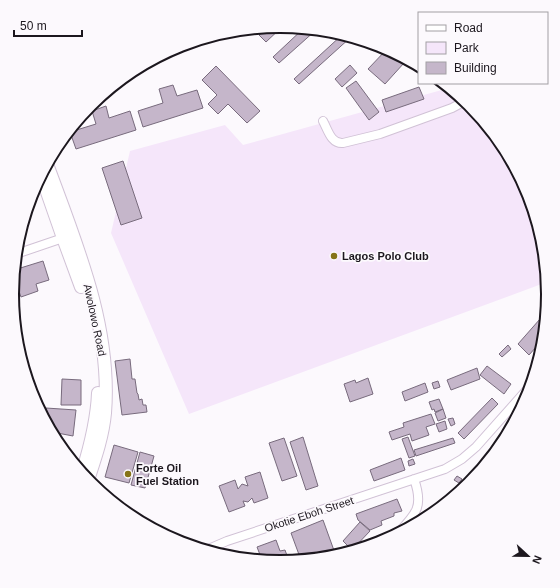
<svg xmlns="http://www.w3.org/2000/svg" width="560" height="588" viewBox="0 0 560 588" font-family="Arial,sans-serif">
<rect width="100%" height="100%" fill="#fcf9fd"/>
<path fill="#f5e6fa" d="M449,88L470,105L503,145L528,192L543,242L547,282L189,414L111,233L130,151L225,125L243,145Z"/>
<path fill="#c5b6ca" stroke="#786b7d" d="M283,26L266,42L259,35L268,27Z
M304,28L316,30L279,63L273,57Z
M343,34L351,37L299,84L294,79Z
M387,49L404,63L385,84L368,69Z
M350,65L357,73L342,87L335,79Z
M216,66L260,111L247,123L228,104L218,114L208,104L217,95L202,80Z
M136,69L138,73L133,76L130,72Z
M356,81L379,112L369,120L346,88Z
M173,85L177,96L197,90L203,108L143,127L138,111L163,103L159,89Z
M419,87L424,99L386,112L382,100Z
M106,106L109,118L130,111L136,130L76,149L70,132L96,124L92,111Z
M123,161L142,218L121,225L102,168Z
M43,261L49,280L36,284L38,291L21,297L14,276V270Z
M540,319L545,324L544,338L529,355L518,344Z
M508,345L511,349L502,357L499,354Z
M130,359L132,379H135L137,393L138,394L139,400L142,399L143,405H146L147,412L122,415L115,361Z
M487,366L511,384L504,394L480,375Z
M477,368L480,379L451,390L447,380Z
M368,378L373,394L350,402L344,384L355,380L356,383Z
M62,379L81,380V405H61Z
M438,381L440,387L434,389L432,383Z
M425,383L428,392L405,401L402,392Z
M492,398L498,404L464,439L458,433Z
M439,399L443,409L435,412L434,409L432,410L429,402Z
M46,408L76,410L73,436L52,432L45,419Z
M443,409L446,418L438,421L435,413Z
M431,414L435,424L426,427L429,435L412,441L410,434L392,440L389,432L404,427L403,423Z
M453,418L455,424L451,426L448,419Z
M445,421L447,429L439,432L436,424Z
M303,437L318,486L306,490L290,442Z
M408,437L415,456L409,458L402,439Z
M284,438L297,476L282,481L269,443Z
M453,438L455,443L416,456L414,450Z
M114,445L138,452L129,483L105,477Z
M140,452L154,456L145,488L131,485Z
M401,458L405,470L374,481L370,470Z
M413,459L415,464L409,466L408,461Z
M260,472L268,498L254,503L252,498L248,502L243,501L245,506L229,512L219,486L235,480L238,489L242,484L248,486L245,477Z
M457,476L462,479L459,483L454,480Z
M397,499L402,511L394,513V516L381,521L382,525L370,530L358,520L356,514Z
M323,520L336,556L301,560L291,533Z
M360,522L370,531L352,550L343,541Z
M276,540L280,551L285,550L289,561L280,562L279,561L276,562L262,560L257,547Z"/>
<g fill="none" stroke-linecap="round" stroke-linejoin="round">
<g stroke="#d1c2d6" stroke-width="10">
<path id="street" d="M323,121C328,130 331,144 343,143L380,134L452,108L465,101
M16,254L66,237
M397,534C416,514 424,507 414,479
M206,550L227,541L445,469L462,459L476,447L531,385"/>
</g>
<g stroke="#d1c2d6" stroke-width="14">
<path id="secondary" d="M47,164C76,243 112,327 105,413C103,436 95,459 88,480
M41,175L63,238L81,287
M82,473C90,447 97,420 98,393"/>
</g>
<use href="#street" stroke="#fff" stroke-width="8"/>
<use href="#secondary" stroke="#fff" stroke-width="12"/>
</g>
<g fill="#867417" stroke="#fcf9fd" stroke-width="1.5">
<circle cx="334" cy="256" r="4"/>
<circle cx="128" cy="474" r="4"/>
</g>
<g text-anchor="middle" stroke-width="3.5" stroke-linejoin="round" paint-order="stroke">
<g font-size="11" font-weight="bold" fill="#1c171e" stroke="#fcf9fd" text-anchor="start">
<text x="342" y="260">Lagos Polo Club</text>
<text x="136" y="472">Forte Oil<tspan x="136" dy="13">Fuel Station</tspan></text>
</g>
<g font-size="11" fill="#1c171e" stroke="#fcf9fd">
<text transform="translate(95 320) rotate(78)" y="4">Awolowo Road</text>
<text transform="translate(309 514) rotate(-18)" y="4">Okotie Eboh Street</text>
</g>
</g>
<path d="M0 0H560V588H0ZM19 294a261 261 0 1 1 522 0a261 261 0 1 1-522 0Z" fill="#fcf9fd" fill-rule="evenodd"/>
<path fill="none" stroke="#1c171e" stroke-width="2" d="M19 294a261 261 0 1 1 522 0a261 261 0 1 1-522 0Z"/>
<rect x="418" y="12" width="130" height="72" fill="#fcf9fd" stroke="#a29fa4"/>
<rect x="426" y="25" width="20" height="6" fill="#ffffff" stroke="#a29fa4"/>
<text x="454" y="32" font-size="12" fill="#1c171e">Road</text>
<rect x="426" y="42" width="20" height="12" fill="#f5e6fa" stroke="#a29fa4"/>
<text x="454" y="52" font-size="12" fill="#1c171e">Park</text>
<rect x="426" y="62" width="20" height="12" fill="#c5b6ca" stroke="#a29fa4"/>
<text x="454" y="72" font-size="12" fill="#1c171e">Building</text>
<g transform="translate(528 556) rotate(112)" stroke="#fcf9fd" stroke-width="3" paint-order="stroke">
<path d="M0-3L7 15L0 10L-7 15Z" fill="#1c171e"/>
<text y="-6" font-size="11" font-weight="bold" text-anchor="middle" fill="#1c171e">N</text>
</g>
<path d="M14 30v6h68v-6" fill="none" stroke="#1c171e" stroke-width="2"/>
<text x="20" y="30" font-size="12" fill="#1c171e" stroke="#fcf9fd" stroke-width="3" paint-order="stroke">50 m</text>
</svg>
